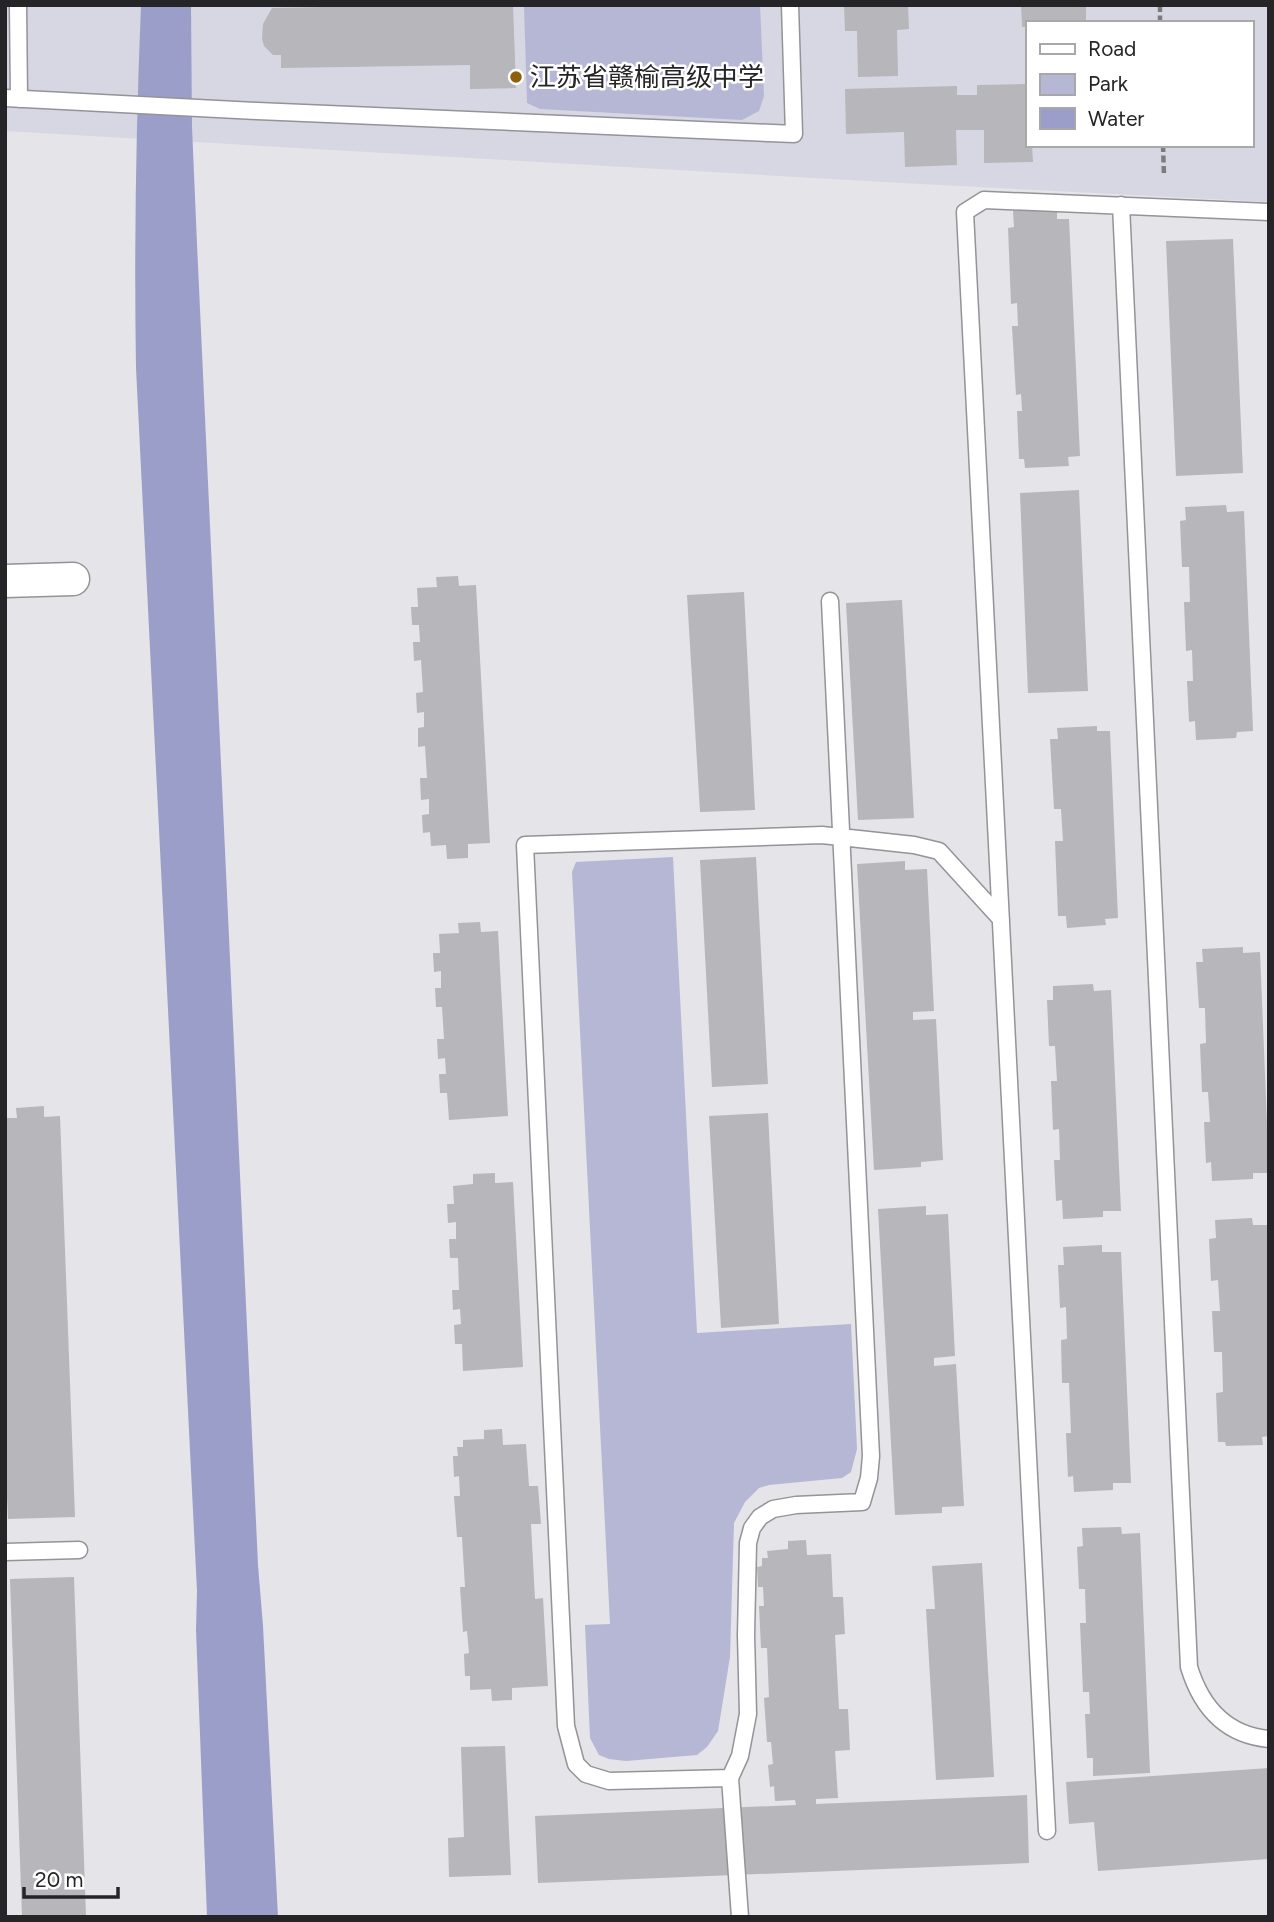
<svg xmlns="http://www.w3.org/2000/svg" width="1274" height="1922" viewBox="0 0 1274 1922" font-family="Figtree,'Noto Sans SC',sans-serif">
<rect width="100%" height="100%" fill="#e4e4e9"/>
<path fill="#d6d7e3" fill-rule="evenodd" d="M5,5H1269V202L902,183L5,131ZM1027,23H1251V145H1027Z"/>
<path fill="#b5b7d5" d="M524,5H760L764,96L759,111L742,120L540,109L527,103Z
M673,857L697,1333L851,1324L857,1449L851,1472L842,1478L769,1485L759,1488L745,1502L734,1523L730,1657L718,1731L707,1747L697,1755L626,1761L609,1759L599,1755L590,1738L585,1625L610,1624L572,872L576,862Z"/>
<path fill="#9c9eca" d="M141,5H191L192,127L197,244L258,1565L263,1626L278,1917H207L196,1630L197,1591L136,368C134,247 136,126 141,5Z"/>
<path fill="#b6b6bb" d="M323,5H513L516,88L470,89V65L281,68V55H273L264,46L262,39L263,24L272,8L323,7Z
M844,5H908L909,29L897,30L898,76L858,77L857,31H845Z
M1021,5H1086V23H1027V27H1022Z
M1027,84V145H1032L1033,162L984,163V130H956L957,165L905,167L904,132L846,134L845,89L957,86V95H977V85Z
M1057,209V219H1069L1080,456L1068,457L1069,466L1025,468L1024,459H1019L1017,411H1022L1021,394L1016,395L1012,326H1018L1017,303L1011,304L1008,228L1014,227L1013,211Z
M1233,239L1243,473L1176,476L1166,241Z
M1079,490L1088,691L1028,693L1020,493Z
M1226,505L1227,512L1244,511L1253,731L1237,732L1236,738L1196,740L1195,721L1189,722L1187,681H1193L1192,650L1186,651L1184,602H1190L1189,567H1182L1180,521L1186,520L1185,507Z
M458,576L459,586L476,585L490,843L468,844V858L447,859L446,845L431,846L430,832L423,833L422,815L429,814V799L421,800L420,778H427L425,746L418,747V728L424,727V712L417,713L416,693L423,692L421,660L414,661L413,642H420L419,625H412L411,607H418L417,588L437,587L436,577Z
M744,592L755,810L700,812L687,595Z
M902,600L914,818L858,820L846,603Z
M1097,726V731H1110L1118,918L1105,919L1106,925L1067,928L1066,916H1058L1055,841H1063L1061,809H1054L1050,739H1058L1057,728Z
M756,857L768,1084L712,1087L700,860Z
M905,861V870L927,869L934,1011L913,1012V1020L936,1019L943,1160L921,1162V1167L874,1170L857,864Z
M480,922L481,932L498,931L508,1116L449,1120L447,1093H440L439,1074H446L445,1058L438,1059L437,1039H444L442,1007H436L435,988H441V971L434,972L433,953H440L439,934L459,933L458,923Z
M1243,947V953L1260,952L1269,1173H1253V1179L1212,1181L1211,1162L1206,1163L1204,1122H1210L1208,1092H1202L1200,1044L1206,1043L1205,1008H1199L1196,962H1203L1202,949Z
M1093,984L1094,991L1111,990L1121,1211H1103V1217L1063,1219L1062,1200L1056,1201L1054,1160H1060L1059,1129L1053,1130L1051,1081H1057L1055,1046H1049L1047,1000H1053V986Z
M44,1106V1117L60,1116L75,1517L8,1519L5,1449V1118H17L16,1108Z
M768,1113L779,1324L721,1328L709,1116Z
M495,1173V1183L513,1182L523,1367L463,1371L462,1344H455L454,1325L461,1324L460,1309L453,1310L452,1290H459L458,1258H450L449,1239H456V1222L448,1223L447,1204H454L453,1186L473,1184V1174Z
M926,1206V1215L948,1214L955,1356L934,1358V1366L956,1364L964,1506L942,1507V1513L895,1515L878,1209Z
M1252,1218L1253,1225H1269V1436L1262,1437L1263,1445L1226,1446L1225,1442H1218L1216,1393L1223,1392L1222,1352H1214L1212,1311H1220L1218,1280L1211,1281L1209,1239L1216,1238L1215,1220Z
M1102,1245V1252H1121L1131,1483H1113V1490L1074,1492L1073,1476L1068,1477L1066,1433H1071L1069,1383H1062L1061,1340L1067,1339L1066,1307L1060,1308L1058,1265H1064L1063,1247Z
M502,1429L503,1445L526,1444L529,1486H538L541,1524H531L535,1599L543,1598L548,1686L512,1688V1700L492,1701L491,1689L470,1690V1676H465L464,1654L469,1653L467,1631L463,1632L460,1587H465L462,1537H457L454,1496H460L459,1476L454,1477L453,1456H458L457,1447H463V1440L484,1439V1430Z
M1121,1527L1122,1534L1140,1533L1150,1773L1093,1776V1758H1087L1085,1714H1090L1089,1692H1083L1080,1623H1086L1085,1589H1079L1077,1547L1083,1546L1082,1528Z
M806,1540L807,1555L831,1554L833,1597H843L845,1634L835,1635L839,1709H848L850,1750L835,1751L838,1798L816,1799V1804L1027,1795L1029,1863L538,1883L535,1816L796,1805L795,1800L775,1801L774,1786L770,1787L768,1765L773,1764L771,1742H767L764,1698L769,1697L767,1648H761L759,1606H764L763,1587H758L757,1567L762,1566V1558H768L767,1551L788,1549V1541Z
M982,1563L994,1777L936,1780L926,1609H935L932,1566Z
M74,1577L86,1917H22L10,1579Z
M505,1746L511,1875L449,1877L448,1838L464,1837L461,1747Z
M1269,1768V1859L1098,1871L1094,1822L1069,1824L1066,1782Z"/>
<g fill="none" stroke-linecap="round" stroke-linejoin="round">
<g stroke="#939398" stroke-width="19">
<path id="lane" d="M18,5L19,99
M5,98L257,111L794,134L790,5
M1121,205L1189,1667C1201,1706 1225,1735 1269,1739
M5,1552L79,1550
M730,1778L609,1781L586,1774L576,1764L566,1726L525,845L822,835L914,845L939,851L1001,919
M1047,1831L965,212L984,200L1269,212
M740,1917L730,1778L740,1756L748,1714L746,1635L748,1543L752,1528L760,1517L773,1509L796,1505L862,1502L869,1478L871,1456L830,601"/>
</g>
<g stroke="#939398" stroke-width="35">
<path id="street" d="M5,581L73,579"/>
</g>
<path stroke="#7c7c7f" stroke-width="4.5" stroke-dasharray="7 3.5" stroke-linecap="butt" d="M1160,5V23
M1163,145L1164,176"/>
<use href="#lane" stroke="#fff" stroke-width="16"/>
<use href="#street" stroke="#fff" stroke-width="32"/>
</g>
<circle fill="#8f5f0b" stroke="#fff" stroke-width="2.5" cx="516" cy="77" r="7"/>
<g text-anchor="middle" stroke-width="5" stroke-linejoin="round" paint-order="stroke">
<g font-size="26" fill="#252527" stroke="#fff" text-anchor="start">
<text x="530" y="86">江苏省赣榆高级中学</text>
</g>
</g>
<rect width="1274" height="1922" fill="none" stroke="#252527" stroke-width="14"/>
<rect x="1026" y="21" width="228" height="126" fill="#ffffff" stroke="#a8a8a9" stroke-width="2"/>
<rect x="1040" y="44" width="35" height="10" fill="#ffffff" stroke="#a8a8a9" stroke-width="2"/>
<text x="1088" y="56" font-size="21" fill="#252527">Road</text>
<rect x="1040" y="74" width="35" height="21" fill="#b5b7d5" stroke="#a8a8a9" stroke-width="2"/>
<text x="1088" y="91" font-size="21" fill="#252527">Park</text>
<rect x="1040" y="108" width="35" height="21" fill="#9c9eca" stroke="#a8a8a9" stroke-width="2"/>
<text x="1088" y="126" font-size="21" fill="#252527">Water</text>
<path d="M24 1887v10h94v-10" fill="none" stroke="#252527" stroke-width="3.5"/>
<text x="35" y="1887" font-size="21" fill="#252527" stroke="#ffffff" stroke-width="5" paint-order="stroke">20 m</text>
</svg>
